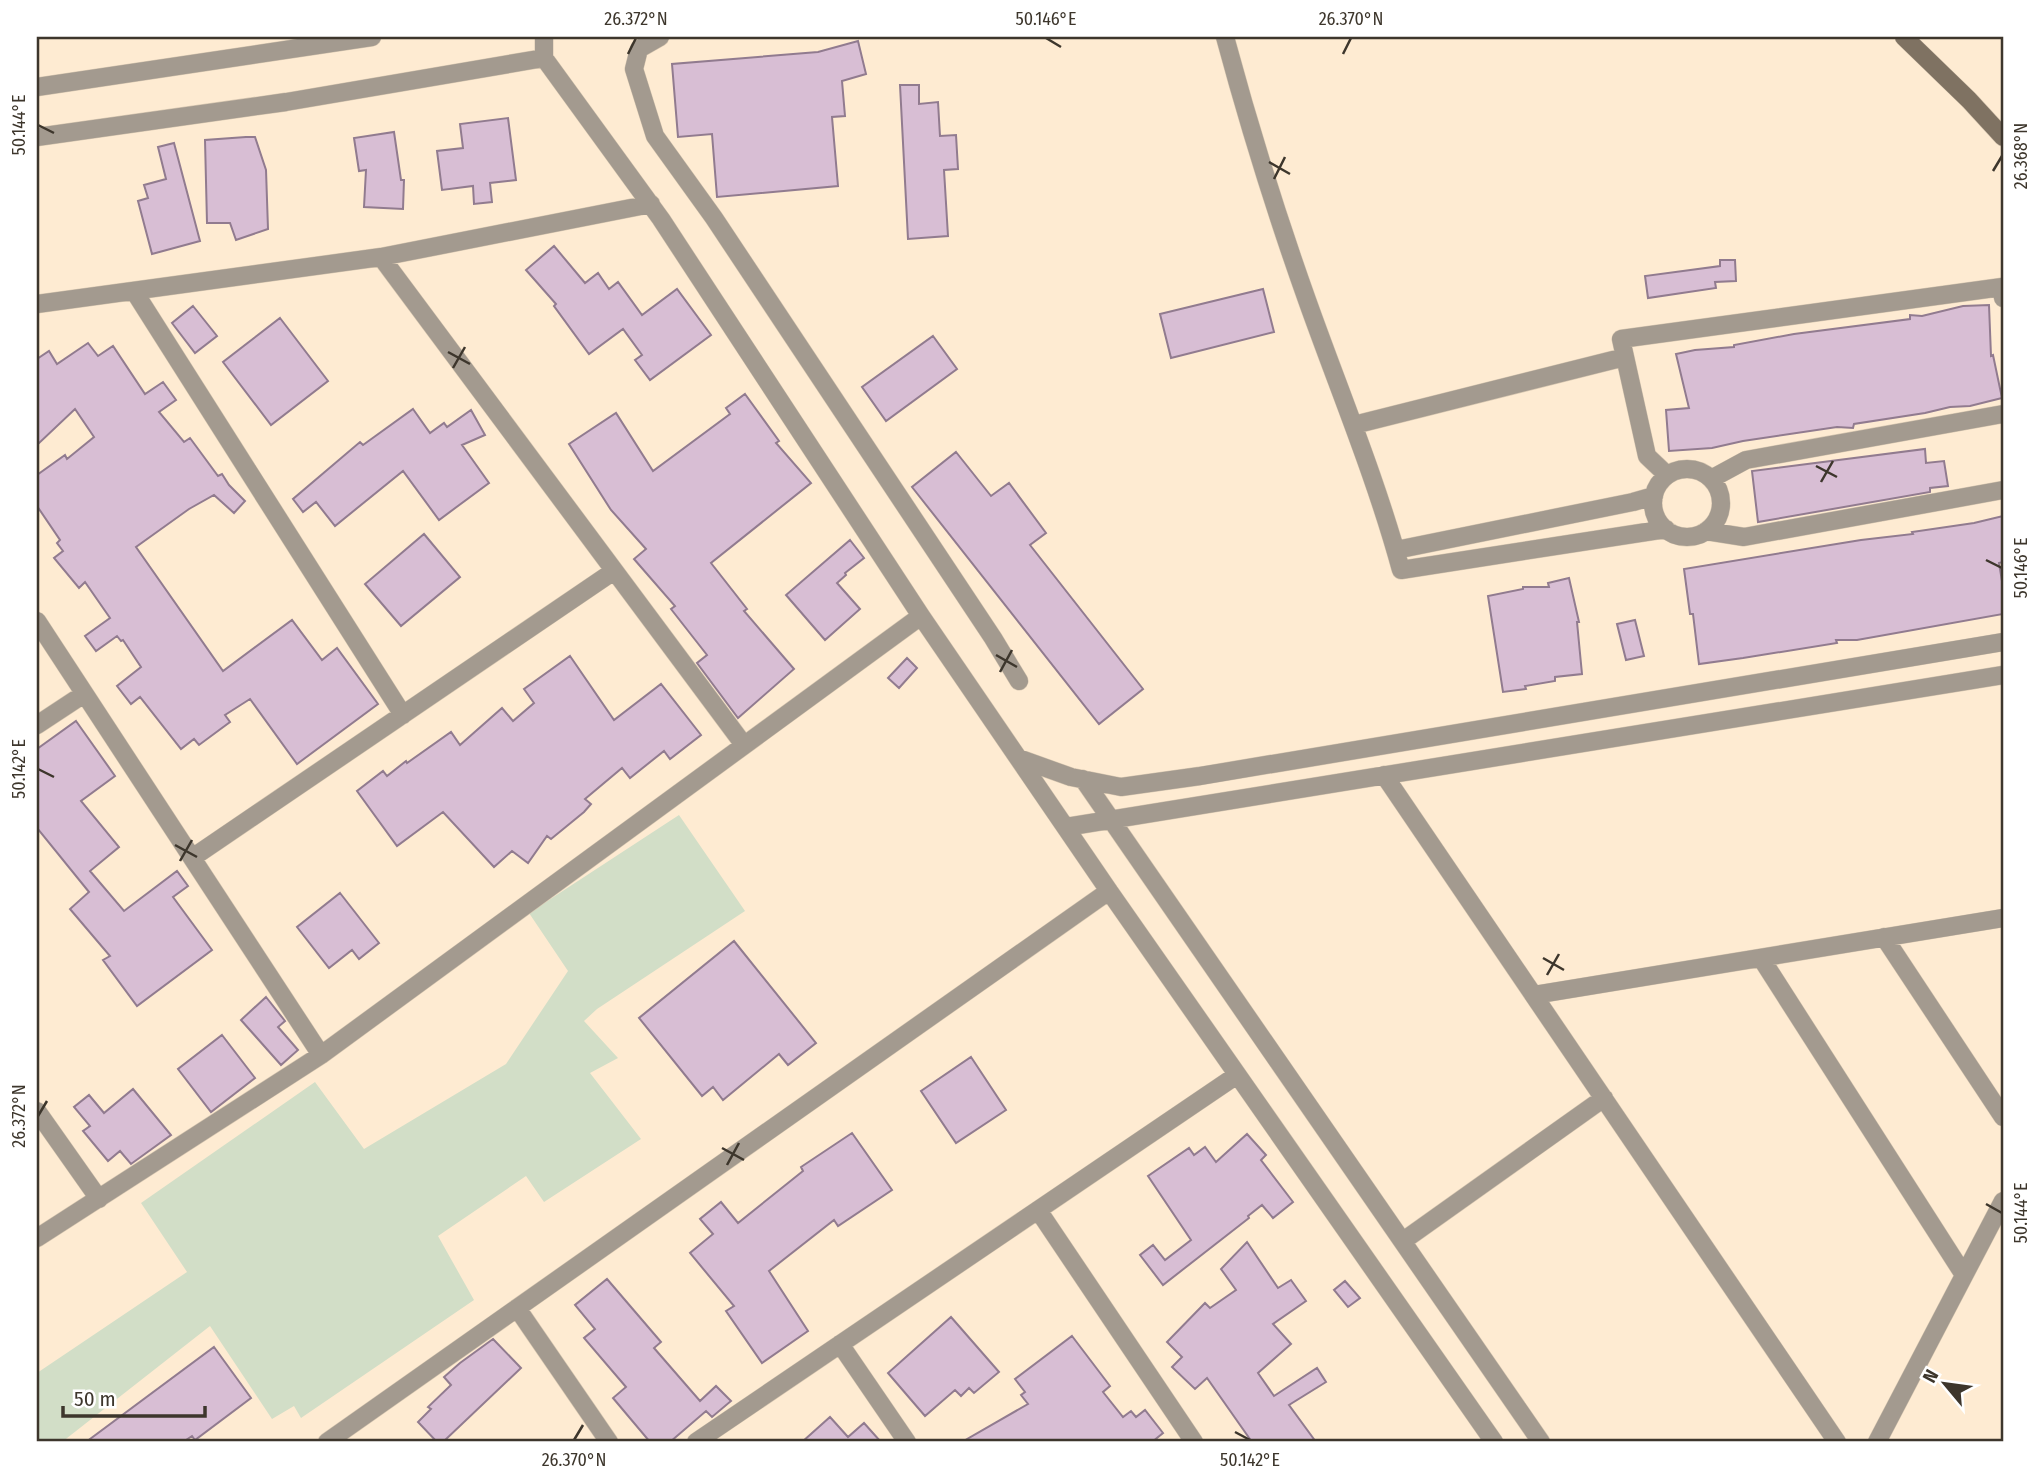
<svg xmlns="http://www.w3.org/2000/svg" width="2040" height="1479" viewBox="0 0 2040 1479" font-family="'Fira Sans Condensed',sans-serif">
<rect width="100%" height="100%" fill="#feebd2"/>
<path fill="#d2dec7" d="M679,815L745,911L597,1009L584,1021L618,1058L590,1073L641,1139L544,1202L526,1176L438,1236L474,1300L301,1418L294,1406L272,1419L210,1326L62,1442H37V1373L187,1272L141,1203L315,1082L364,1149L506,1064L568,971L529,913Z"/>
<path fill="#d8bed4" stroke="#917b8f" stroke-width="2" d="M858,41L866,74L842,81L845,116L832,117L838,186L717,197L712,134L678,137L672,64L818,52Z
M900,85H919V104L938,102L940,136L956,135L958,169L944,170L948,236L908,239Z
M508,118L516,180L490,183L492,202L474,204L473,186L442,190L437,151L463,148L460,124Z
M394,132L401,180H404L403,209L364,207L366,170L359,171L354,138Z
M246,137H255L266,170L268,229L236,240L230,223H207L205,140Z
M174,143L200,241L152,254L138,201L148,198L144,185L166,179L158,147Z
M554,246L585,283L598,273L609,289L618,282L642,315L677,289L711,335L650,380L635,360L642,355L623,329L589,354L554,306L556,304L526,270Z
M1720,260H1735L1736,281L1715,282L1716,288L1648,298L1645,276L1720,266Z
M1263,289L1274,332L1171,358L1160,314Z
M1989,305L1991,356L1993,355L2002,398L1970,406L1950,407L1925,413L1854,424L1853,428L1837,427L1743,441L1712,448L1669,451L1666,410L1689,408L1676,354L1695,350L1734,347V345L1794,334L1910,319V315L1922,316L1963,306Z
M193,306L217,336L195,353L172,323Z
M280,318L328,381L271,425L223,362Z
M933,336L957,369L886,421L862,387Z
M88,343L98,356L113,346L145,394L163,382L176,400L159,412L184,442L190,438L218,476L222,474L229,485L245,501L234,513L214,495L189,509L136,547L223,671L292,620L322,660L337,648L378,704L297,764L250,699L225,715L230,722L199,745L194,739L181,749L140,697L131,704L117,686L141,667L123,640L121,641L117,636L96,651L85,636L110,618L85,582L79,588L54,558L63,551L57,543L60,540L37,506V475L65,455L67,459L94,437L75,409L37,445V359L49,351L57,364Z
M745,394L779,441L776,443L811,483L711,563L747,609L744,611L794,669L738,718L697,663L707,655L671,609L675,606L634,559L646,549L611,510L569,444L616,413L653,471L730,414L726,408Z
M413,409L430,433L444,423L447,427L471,410L485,435L462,445L489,483L439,520L403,471L335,526L316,502L303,512L293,499L360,442L363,445Z
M1925,449L1926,463L1944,461L1948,486L1930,488V492L1758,522L1752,471Z
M956,452L991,496L1009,483L1046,533L1030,545L1143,689L1099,724L912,487Z
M2003,516V562L1999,563L2003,587V614L1857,640H1836L1837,643L1743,658L1699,664L1693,614H1690L1684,569L1861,540L1913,534L1912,532L1974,523Z
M424,534L460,577L401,626L365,584Z
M850,540L864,558L845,573L846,575L837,583L860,609L825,640L786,595Z
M1569,578L1579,622H1577L1582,674L1555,677V681L1525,686L1526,689L1503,692L1488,596L1523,589V587H1549L1548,583Z
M1635,620L1644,656L1626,660L1617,624Z
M570,656L614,720L661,684L701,735L670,759L664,751L630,778L622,768L585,799L591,804L584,812L551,839L547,836L528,863L512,851L494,867L443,812L397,846L357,791L383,771L387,776L406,761L407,763L451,732L460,745L502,708L513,721L534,703L524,689Z
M907,658L917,668L899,688L888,678Z
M76,721L115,776L81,801L119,847L90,871L124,911L177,871L188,886L173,897L212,950L137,1006L103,960L110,956L70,909L89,892L37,828V749Z
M340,893L379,943L359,959L352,950L329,968L297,927Z
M734,941L816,1043L788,1065L779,1054L723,1100L713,1087L702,1096L639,1018Z
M266,997L285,1021L278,1027L298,1050L281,1065L241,1020Z
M222,1035L255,1078L211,1112L178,1069Z
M971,1057L1006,1110L956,1143L921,1091Z
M133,1089L171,1135L131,1164L120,1151L108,1161L83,1131L90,1126L74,1107L89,1095L104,1113Z
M852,1133L892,1190L838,1226L834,1220L769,1271L808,1331L762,1363L726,1311L734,1306L690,1253L713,1234L700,1219L721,1202L738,1223L803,1171L801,1167Z
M1247,1134L1266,1155L1261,1160L1293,1202L1273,1218L1262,1205L1248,1216L1249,1218L1163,1285L1140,1255L1153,1245L1165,1260L1191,1240L1148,1176L1189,1148L1194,1155L1205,1147L1216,1162Z
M1247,1242L1278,1288L1291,1280L1306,1301L1273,1324L1291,1344L1258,1373L1274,1396L1317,1368L1326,1382L1289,1405L1316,1442H1252L1207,1378L1195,1389L1172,1367L1182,1357L1167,1342L1205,1303L1210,1308L1236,1290L1221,1269Z
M607,1279L661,1342L654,1348L700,1401L716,1386L731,1401L712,1417L706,1411L670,1442H650L613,1398L626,1387L584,1338L595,1329L575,1305Z
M1345,1281L1360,1298L1348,1307L1334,1290Z
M951,1317L999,1372L974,1393L969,1388L961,1396L955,1390L925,1416L888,1373Z
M1072,1336L1110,1386L1103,1392L1123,1417L1131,1411L1136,1417L1145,1410L1163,1433L1152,1442H962L1028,1404L1021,1395L1025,1392L1015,1379Z
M493,1339L521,1368L443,1442H437L418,1422L431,1409L428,1407L451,1385L444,1377L460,1363Z
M214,1347L251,1398L195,1440L192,1436L183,1442H86Z
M830,1417L848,1437L864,1423L881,1442H802Z"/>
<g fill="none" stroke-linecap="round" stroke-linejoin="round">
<g stroke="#d7c7b1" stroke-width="19">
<path id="street" d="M544,37V58L661,219L921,616L1109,891L1494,1442
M660,37L639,49L634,69L655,136L714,218L993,638L1019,681
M1225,37C1249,126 1276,213 1307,300C1339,390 1376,478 1401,570L1666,529
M37,87L372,37
M37,137L286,102L544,58
M381,257L744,745
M134,291L403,715
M37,304L381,257L651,204
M1354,425L1625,357
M1653 503a34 34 0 1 1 68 0a34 34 0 1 1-68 0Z
M1667,475L1647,456L1621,339L2002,287L2003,298
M1711,479L1746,460L2003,414
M1706,531L1744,537L2003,490
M1396,550L1633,502L1654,496
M37,621L321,1055
M37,725L84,694
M1018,758L1071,777L1121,787L1200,776L2003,642
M1384,775L1837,1442
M1083,779L1541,1442
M1066,827L2003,675
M192,858L614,571
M1884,937L2003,1117
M1761,958L1964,1275
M1534,995L2003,918
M37,1111L99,1199
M1038,1210L1194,1442
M37,1238L321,1055L921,616
M1403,1241L1604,1098
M517,1308L609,1442
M840,1344L907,1442
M327,1442L1109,891
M696,1442L1237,1075
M1877,1442L2003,1201"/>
</g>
<g stroke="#d7c7b1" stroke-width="19">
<path id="secondary" d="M1904,37L1969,100L2003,137"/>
</g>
<use href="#street" stroke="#a39a8f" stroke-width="18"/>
<use href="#secondary" stroke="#7f7262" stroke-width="18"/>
</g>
<path fill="none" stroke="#3d362c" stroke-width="2.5" d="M1046,38L1061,47M628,54L636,38M1343,54L1351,38M38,125L54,133M1269,162L1290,174M1993,171L2002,156M1274,179L1285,157M448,352L470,364M453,368L465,347M1816,466L1837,477M1821,482L1833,461M1986,560L2002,568M996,655L1017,667M1000,672L1012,650M38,769L54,777M175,845L197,857M180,861L192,840M1543,958L1564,970M1547,975L1559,954M38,1116L47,1101M722,1148L744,1160M727,1165L739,1143M1986,1204L2002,1213M1235,1432L1250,1440M574,1440L583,1425"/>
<rect width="2040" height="1479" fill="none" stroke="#ffffff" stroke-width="77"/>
<g transform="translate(1945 1384) rotate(299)" stroke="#ffffff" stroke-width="5" paint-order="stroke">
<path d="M0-5L12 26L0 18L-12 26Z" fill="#3d362c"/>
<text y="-10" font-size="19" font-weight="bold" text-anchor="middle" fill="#3d362c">N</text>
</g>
<path d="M63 1406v10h142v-10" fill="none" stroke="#3d362c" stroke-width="3.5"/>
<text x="74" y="1406" font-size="21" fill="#3d362c" stroke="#ffffff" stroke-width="5" paint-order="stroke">50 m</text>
<rect x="38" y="38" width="1964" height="1402" fill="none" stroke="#3d362c" stroke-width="2.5"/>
<g font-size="18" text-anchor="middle" fill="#3d362c">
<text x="636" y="25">26.372°N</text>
<text x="1046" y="25">50.146°E</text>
<text x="1351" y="25">26.370°N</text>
<text transform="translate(19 125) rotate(-90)" y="6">50.144°E</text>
<text transform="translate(2021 156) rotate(-90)" y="6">26.368°N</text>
<text transform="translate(2021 568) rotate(-90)" y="6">50.146°E</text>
<text transform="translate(19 769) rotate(-90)" y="6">50.142°E</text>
<text transform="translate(19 1116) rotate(-90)" y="6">26.372°N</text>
<text transform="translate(2021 1213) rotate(-90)" y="6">50.144°E</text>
<text x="574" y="1466">26.370°N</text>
<text x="1250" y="1466">50.142°E</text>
</g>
</svg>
